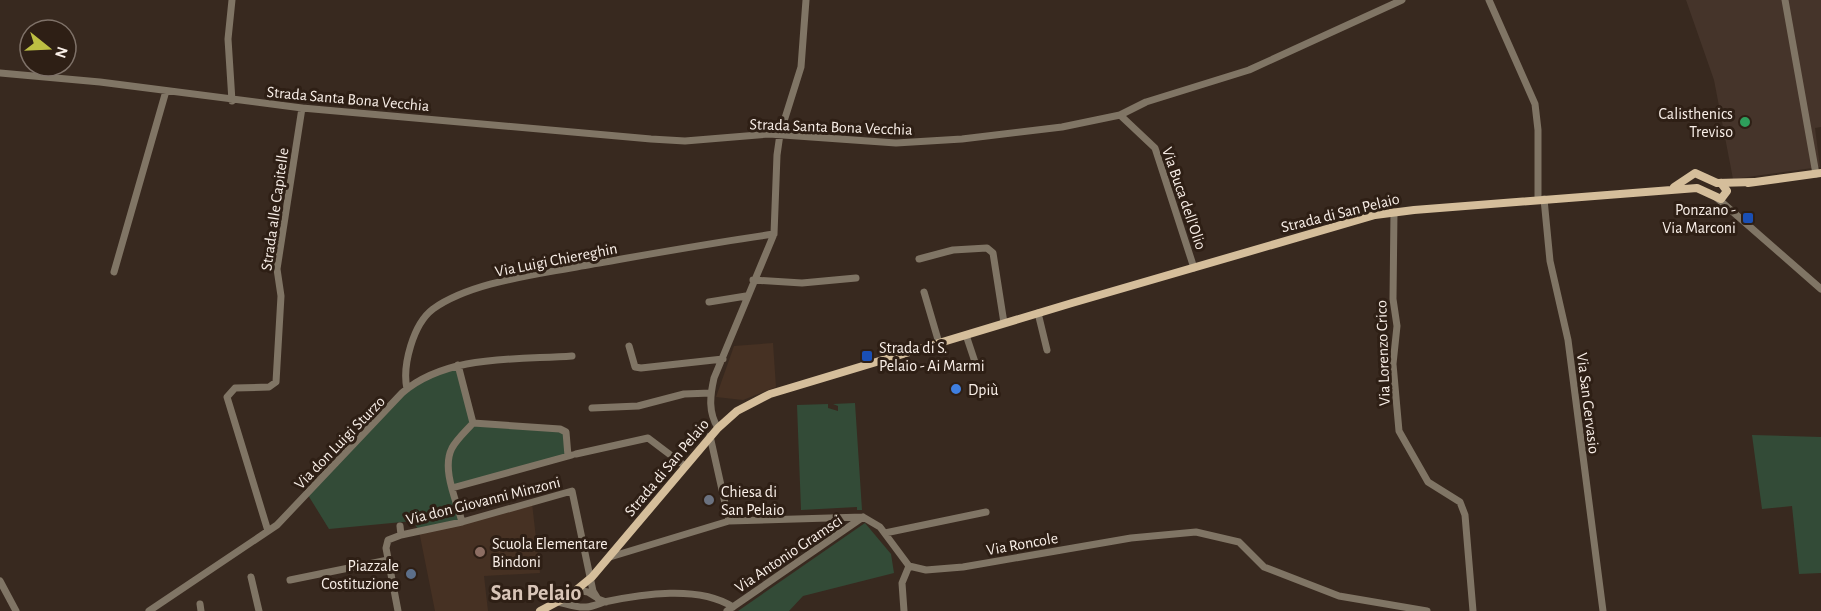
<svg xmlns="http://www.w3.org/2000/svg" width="1821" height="611" viewBox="0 0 1821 611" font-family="'Alegreya Sans',sans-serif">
<rect width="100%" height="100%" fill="#38291f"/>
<path fill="#463123" d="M773,343L776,387L743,400L716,397L734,346Z
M532,503L540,573L484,576L488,611H435L419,531Z"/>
<path fill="#45342a" d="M1686,0H1821V127L1815,128L1820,167L1733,179L1714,80Z"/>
<path fill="#334b37" d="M458,365L473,423L566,432L568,456L454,488L462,522L419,531L413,521L329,529L308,495L407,389Z
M855,403L862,510H857V507L801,510L797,405L828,404V408L838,411V406L833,404Z
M1752,435L1821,437V573L1799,574L1792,506L1762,509Z
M865,523L891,554L894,573L803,596L789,611H738Z"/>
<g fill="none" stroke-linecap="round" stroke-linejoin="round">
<path stroke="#807565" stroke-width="7" d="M232,0L228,39L232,101
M1489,0L1535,104L1538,130V200
M1785,0L1816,174
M0,73L100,82L302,108L651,139L685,141L769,134L896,143L962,139L1062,127L1120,115L1146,102L1249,70L1402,0
M1120,115L1155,148L1194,268
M1717,198L1821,289
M1544,199L1550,261L1568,340L1603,611
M1394,212L1393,299L1397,326L1393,364L1399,431L1428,482L1460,502L1465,515L1473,611
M919,259L953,250L987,248L993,253L1004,323
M114,272L166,91
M753,280L802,283L856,278
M924,292L939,343
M709,302L746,296
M1038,313L1047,350
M966,335L977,368
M629,346L635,367L641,368L723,359
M458,365L473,423C466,431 457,439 452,448C441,469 457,502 462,522
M407,389C402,366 413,324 433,309C471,282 535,275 581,266C645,255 710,243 774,234
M592,408L638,406L684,394L711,393
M473,423L560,429L566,432L568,456
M718,428C708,412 710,396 714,378L774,234L777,155L780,134L801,67L806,0
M710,436L729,521
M576,454L648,438L685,466
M452,488L572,455
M268,531L227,397L235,388L269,387L276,382L281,296L277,269L302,108
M885,533L986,512
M401,535L462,522L572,491L593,591L598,599L606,602
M610,557L729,521L863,517L880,527L909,566L926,570L963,567L1131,538L1196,532L1239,542L1264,567L1339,596L1427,611
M251,577L259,611
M290,580L388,560
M0,581L16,611
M576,590L588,592L596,597
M558,602C567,604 577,608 586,607C592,607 598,604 604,602C642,594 699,585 733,607
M200,604L201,611
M149,611L277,525L402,393C447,354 517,360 572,356
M398,611L386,548L388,540L401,535L400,526
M727,611L863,517
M904,611L902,583L909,566"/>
<path stroke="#d5be9b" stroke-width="8" d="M1748,183L1821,173
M1674,187L1695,173L1717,183L1754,182
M540,611L570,595L592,577L718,428L737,411L770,394L1072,303L1375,215L1414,210L1697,188L1721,199L1727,191L1721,183"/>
</g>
<circle fill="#2e9e5b" stroke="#2e1f15" stroke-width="2" cx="1745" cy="122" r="6"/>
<g fill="#1a4fb4" stroke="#2e1f15" stroke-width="2">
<rect x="1742" y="212" width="12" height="12" rx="3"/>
<rect x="861" y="350" width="12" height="12" rx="3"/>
</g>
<circle fill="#3f7fe0" stroke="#2e1f15" stroke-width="2" cx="956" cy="389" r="6"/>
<circle fill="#6b7280" stroke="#2e1f15" stroke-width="2" cx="709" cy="500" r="6"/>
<circle fill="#8d6e63" stroke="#2e1f15" stroke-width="2" cx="480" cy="552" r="6"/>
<circle fill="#5c6f8a" stroke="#2e1f15" stroke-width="2" cx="411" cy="574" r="6"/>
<g text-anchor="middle" stroke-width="6" stroke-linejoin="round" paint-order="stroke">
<g font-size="16" fill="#f9efe8" stroke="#2e1f15">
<text transform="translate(348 98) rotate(5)" y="6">Strada Santa Bona Vecchia</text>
<text transform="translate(831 126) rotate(2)" y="6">Strada Santa Bona Vecchia</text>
<text transform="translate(1185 198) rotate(71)" y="6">Via Buca dell'Olio</text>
<text transform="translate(274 209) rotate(-82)" y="6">Strada alle Capitelle</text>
<text transform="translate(1340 212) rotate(-14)" y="6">Strada di San Pelaio</text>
<text transform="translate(556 259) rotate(-11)" y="6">Via Luigi Chiereghin</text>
<text transform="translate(1382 353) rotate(-92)" y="6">Via Lorenzo Crico</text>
<text transform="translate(1589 403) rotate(83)" y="6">Via San Gervasio</text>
<text transform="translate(339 442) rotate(-46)" y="6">Via don Luigi Sturzo</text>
<text transform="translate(666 467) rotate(-50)" y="6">Strada di San Pelaio</text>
<text transform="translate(483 500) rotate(-14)" y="6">Via don Giovanni Minzoni</text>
<text transform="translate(1022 543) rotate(-10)" y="6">Via Roncole</text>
<text transform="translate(788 553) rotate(-34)" y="6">Via Antonio Gramsci</text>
</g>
<g font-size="16" fill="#f9efe8" stroke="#2e1f15" text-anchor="start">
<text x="1733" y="119" text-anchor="end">Calisthenics<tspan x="1733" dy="18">Treviso</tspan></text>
<text x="1736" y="215" text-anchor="end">Ponzano -<tspan x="1736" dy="18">Via Marconi</tspan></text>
<text x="879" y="353">Strada di S.<tspan x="879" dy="18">Pelaio - Ai Marmi</tspan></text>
<text x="968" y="395">Dpiù</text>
<text x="721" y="497">Chiesa di<tspan x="721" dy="18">San Pelaio</tspan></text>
<text x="492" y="549">Scuola Elementare<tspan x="492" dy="18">Bindoni</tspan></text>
<text x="399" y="571" text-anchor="end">Piazzale<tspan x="399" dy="18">Costituzione</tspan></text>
</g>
<g font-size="22" font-weight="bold" fill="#d9c5b8" stroke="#2e1f15">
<text x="536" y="600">San Pelaio</text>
</g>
</g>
<g transform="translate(48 48) rotate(108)"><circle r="28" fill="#2e1f15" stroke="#7f7269" stroke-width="1.5"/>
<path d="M0-4.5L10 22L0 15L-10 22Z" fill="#bdbf43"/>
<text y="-9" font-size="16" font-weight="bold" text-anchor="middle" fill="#f9efe8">N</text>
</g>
</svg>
